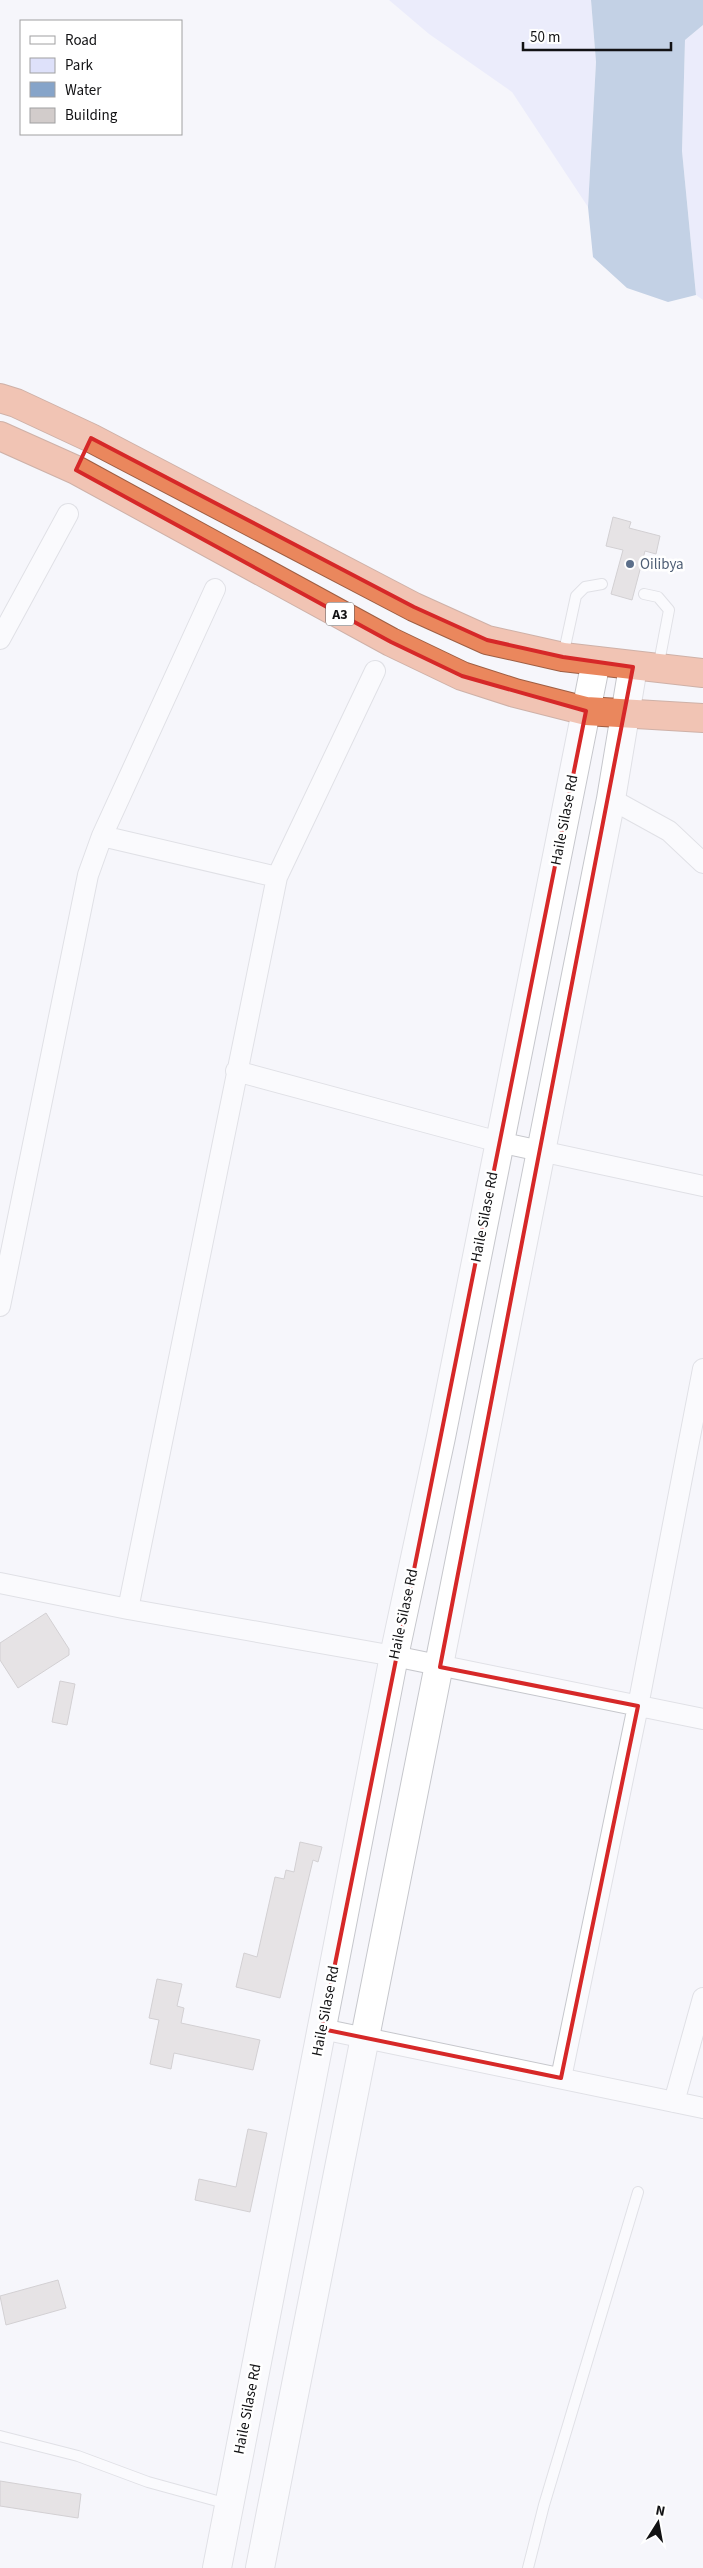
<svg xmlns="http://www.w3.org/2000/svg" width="703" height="2568" viewBox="0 0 703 2568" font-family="'Source Sans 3',sans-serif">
<rect width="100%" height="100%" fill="#f6f6fb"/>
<path fill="#dee1fa" d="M389,0H591L596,62L588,207L512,92L429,34Z
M703,25V300L696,295L682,151L685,40Z"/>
<path fill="#86a4c9" d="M591,0H703V25L685,40L682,151L696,295L668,302L627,288L593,257L588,207L596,62Z"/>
<path fill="#d2cccb" stroke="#a8a2a1" d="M613,517L631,522L629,528L660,536L656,554L645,551L632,600L611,594L623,550L606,546Z
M46,1613L69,1649V1655L18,1688L0,1660V1643Z
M60,1681L75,1684L67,1725L52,1722Z
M300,1842L322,1847L318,1862L313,1860L280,1998L236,1987L244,1953L257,1957L275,1877L284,1879L286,1870L294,1872Z
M157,1979L182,1984L177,2006L184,2008L181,2023L260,2040L253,2070L174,2053L171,2069L150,2064L159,2020L149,2018Z
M248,2129L267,2133L250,2212L195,2200L199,2179L236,2187Z
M58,2280L66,2308L6,2325L0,2296Z
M0,2481L81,2494L78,2518L0,2506Z"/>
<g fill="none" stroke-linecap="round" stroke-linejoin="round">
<g stroke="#c6c7cc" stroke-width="12">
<path id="lane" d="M644,594L658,597L669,610L658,668
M563,656L576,596L585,587L602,584
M0,2436L78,2456L148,2482L228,2504
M528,2568L544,2505L638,2192"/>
</g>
<g stroke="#c6c7cc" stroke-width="22">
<path id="street" d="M0,639L68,514
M611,799L669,831L703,863
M102,836L277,877
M236,1071L499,1142L703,1186
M0,1306L88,875L102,836L215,589
M0,1583L128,1609L394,1656L703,1719
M128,1609L277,877L375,671
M322,2029L703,2108
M561,2078L638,1706L703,1369
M674,2102L703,1998"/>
</g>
<g stroke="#c6c7cc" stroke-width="30">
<path id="secondary" d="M217,2568L394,1656L441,1437L596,661
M260,2568C375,1978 495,1389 611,799L633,667"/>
</g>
<g stroke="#9e5e43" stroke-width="30">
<path id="highway" d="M0,398L16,403L91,438L414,607L487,640L563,657L703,673
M0,436L76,470L391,642L462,676L515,693L586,711L703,718"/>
</g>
<use href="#lane" stroke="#fff" stroke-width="10"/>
<use href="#street" stroke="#fff" stroke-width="20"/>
<use href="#secondary" stroke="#fff" stroke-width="28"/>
<use href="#highway" stroke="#ea875d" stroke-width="28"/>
</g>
<path d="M0 0H703V2568H0ZM91,438L414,607L487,640L563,657L633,667L440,1667L638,1706L561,2078L322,2029L586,711L462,676L391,642L76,470Z" fill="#f6f6fb" fill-opacity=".55" fill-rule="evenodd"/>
<path fill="none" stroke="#d62828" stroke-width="4" stroke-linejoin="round" d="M91,438L414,607L487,640L563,657L633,667L440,1667L638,1706L561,2078L322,2029L586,711L462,676L391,642L76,470Z"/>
<circle fill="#5c6f8a" stroke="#fff" stroke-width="2" cx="630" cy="564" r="5"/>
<g text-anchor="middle" stroke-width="5" stroke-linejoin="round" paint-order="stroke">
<rect fill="#fff" stroke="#59595a" stroke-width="1" x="326" y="602.5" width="28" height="23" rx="4"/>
<g font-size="14" font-weight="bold" fill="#121214">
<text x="340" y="619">A3</text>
</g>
<g font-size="15" fill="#4e5e75" stroke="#fff" text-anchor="start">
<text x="640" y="569">Oilibya</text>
</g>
<g font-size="15" fill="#121214" stroke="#fff">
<text transform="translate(564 820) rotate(-79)" y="5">Haile Silase Rd</text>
<text transform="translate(484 1217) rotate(-79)" y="5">Haile Silase Rd</text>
<text transform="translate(403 1614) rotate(-78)" y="5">Haile Silase Rd</text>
<text transform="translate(325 2011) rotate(-79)" y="5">Haile Silase Rd</text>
<text transform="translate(247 2409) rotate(-79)" y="5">Haile Silase Rd</text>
</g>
</g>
<rect x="20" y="20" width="162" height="115" fill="#ffffff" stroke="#a0a0a1"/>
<rect x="30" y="36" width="25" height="8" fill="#ffffff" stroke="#a0a0a1"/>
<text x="65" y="45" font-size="15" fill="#121214">Road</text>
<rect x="30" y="58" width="25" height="15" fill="#dee1fa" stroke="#a0a0a1"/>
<text x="65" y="70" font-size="15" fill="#121214">Park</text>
<rect x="30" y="82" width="25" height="15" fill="#86a4c9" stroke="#a0a0a1"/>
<text x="65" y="95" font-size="15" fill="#121214">Water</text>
<rect x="30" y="108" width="25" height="15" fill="#d2cccb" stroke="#a0a0a1"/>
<text x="65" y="120" font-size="15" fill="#121214">Building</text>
<g transform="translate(658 2523) rotate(11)" stroke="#ffffff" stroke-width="4" paint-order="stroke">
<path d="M0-4L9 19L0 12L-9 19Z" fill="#121214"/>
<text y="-8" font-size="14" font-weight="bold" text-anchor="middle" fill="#121214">N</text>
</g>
<path d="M523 42v8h148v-8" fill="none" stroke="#121214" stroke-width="2.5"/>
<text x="530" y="42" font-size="15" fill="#121214" stroke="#ffffff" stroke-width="4" paint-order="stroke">50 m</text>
</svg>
